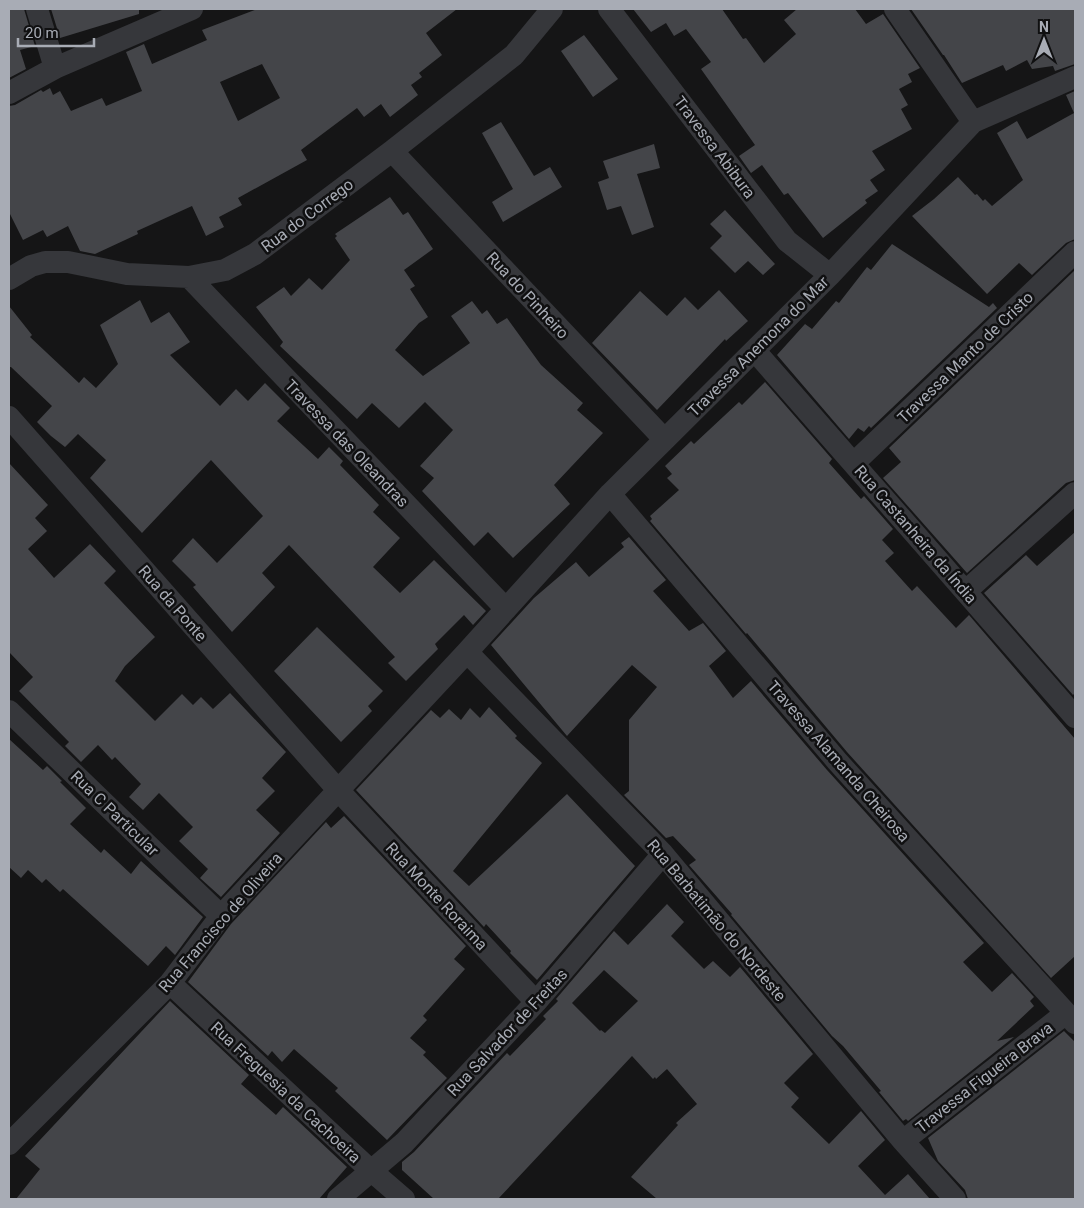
<svg xmlns="http://www.w3.org/2000/svg" width="1084" height="1208" viewBox="0 0 1084 1208" font-family="Roboto,sans-serif">
<rect width="100%" height="100%" fill="#151516"/>
<path fill="#444549" fill-rule="evenodd" d="M9,9H24L35,46L20,50L26,69L9,78Z
M51,9H139V14L60,38Z
M257,9H457L426,33L442,55L419,73L422,77L411,85L418,95L390,117L381,104L364,117L357,108L301,150L307,160L238,198L242,205L219,217L224,227L206,236L192,206L137,231L138,234L95,254L80,251L68,226L47,237L43,230L23,240L9,212V106L15,105L41,90L43,92L50,88L53,95L60,91L71,111L102,98L106,106L142,91L126,52L144,44L152,64L207,40L202,30ZM262,64L280,98L238,121L220,82Z
M633,9H722L743,39L746,38L764,63L796,34L784,20L797,9H855L866,24L883,14L920,68L908,74L912,82L899,89L908,105L901,109L912,129L872,151L885,170L870,180L878,191L865,200L867,203L823,238L788,193L784,195L762,165L751,173L739,156L755,145L701,69L711,62L686,29L674,36L666,23L651,32Z
M911,9H1075V64L1055,71L1053,66L1032,69L1027,60L1006,71L1003,65L962,83L944,55H943Z
M584,35L618,79L593,97L561,51Z
M1075,91V239L1066,243L1032,275L1019,263L987,294L912,216L934,199L958,177L975,195L977,194L983,201L985,199L992,206L1023,180L997,133L1017,121L1027,139L1074,113L1066,95Z
M501,122L534,176L550,167L562,187L503,222L492,202L513,189L482,133Z
M654,144L660,168L637,174L654,227L632,235L621,206L607,210L598,182L609,178L603,161Z
M390,197L403,215L408,212L433,249L404,270L415,286L410,289L428,317L419,323L395,350L423,376L470,343L451,316L472,301L482,314L487,310L497,324L507,318L541,365L583,403L577,410L603,433L554,485L570,504L513,558L488,532L474,546L422,491L434,478L420,466L453,430L425,402L399,428L372,403L357,419L280,346L283,342L256,307L284,287L291,296L309,278L322,290L350,260L335,238L337,236L335,234Z
M725,210L775,264L763,275L748,261L735,273L710,248L722,236L710,224Z
M892,244L989,307L993,303L997,308L871,428L869,426L864,432L858,428L849,439L777,355L805,324L812,329L836,301L839,303L867,267L871,270Z
M1075,270V480L1066,483L967,573L883,478L901,462L889,448Z
M719,290L748,321L726,341L725,339L657,410L592,343L640,291L667,316L685,297L698,310Z
M140,300L151,323L169,312L190,342L170,355L220,406L236,389L248,401L265,383L290,408L277,421L318,459L329,447L343,461L340,465L379,505L373,512L400,538L373,567L400,593L434,560L486,611L473,625L464,615L435,644L438,649L406,681L388,663L395,657L289,545L262,573L275,587L232,632L193,587L196,585L172,561L193,538L217,563L263,516L211,460L142,533L90,478L106,460L78,434L65,447L51,436L37,422L52,406L11,367H9V306L32,335L30,337L79,383L84,377L96,388L118,364L100,325Z
M765,382L832,459L829,463L861,499L864,496L893,529L882,540L894,553L885,561L912,591L917,586L956,628L969,615L1075,739V956L1051,978L847,752L747,633L746,634L650,521L652,519L650,516L679,490L667,478L672,474L665,466L691,441L694,444L739,402L742,405Z
M9,463L48,505L35,518L47,531L28,549L54,578L90,544L116,571L104,583L155,637L125,666L115,681L155,721L182,694L193,705L201,697L213,709L230,693L286,752L262,778L275,791L256,810L280,833L221,897L200,878L208,869L179,841L193,827L159,793L143,810L129,797L141,784L115,757L112,760L98,745L81,762L65,746L69,742L19,691L33,677L9,652Z
M1075,532V693L1073,695L984,593L1026,555L1037,566Z
M629,537L666,580L653,591L689,631L703,623L726,651L709,666L733,698L751,681L827,770L984,943L963,962L992,992L1012,973L1034,997L1030,1001L1034,1006L997,1041L1014,1037L908,1121L906,1119L903,1121L879,1092L881,1091L843,1046L832,1036L731,915L732,914L689,865L696,860L673,836L666,838L624,795L629,791V720L657,687L632,665L567,736L491,645L534,598L576,562L589,577L624,547L621,543Z
M317,627L383,691L368,706L372,711L341,742L274,671Z
M489,707L517,736L515,738L542,763L453,871L469,886L567,794L635,866L537,980L510,953L511,951L486,924L484,927L356,790L431,710L440,718L449,709L461,720L470,708L480,718Z
M9,739L43,770L47,766L62,781L60,782L86,808L70,824L101,853L104,849L131,874L141,861L203,917L175,955L166,946L148,966L63,889L60,892L46,879L42,883L28,870L21,878L9,867Z
M344,816L466,946L454,959L465,969L423,1016L427,1020L410,1038L426,1052L423,1055L447,1078L387,1140L335,1091L338,1088L294,1049L282,1062L272,1051L268,1056L188,982L231,924L326,822L331,828Z
M667,904L684,922L671,936L704,969L713,961L730,977L740,967L813,1054L784,1083L799,1098L791,1107L829,1144L861,1111L885,1140L858,1166L885,1195L908,1174L930,1199H657L631,1177L678,1125L676,1123L697,1104L667,1069L656,1079L655,1077L653,1079L632,1056L498,1199H434L402,1170V1162L414,1152L507,1053L510,1056L546,1019L543,1016L558,1001L556,999L614,931L628,945ZM604,970L638,1001L605,1033L601,1030L600,1031L572,1003Z
M170,1001L249,1075L241,1084L276,1115L283,1107L347,1167L319,1199H16L40,1169L25,1156Z
M1064,1031L1075,1042V1199H968L965,1190L938,1161L928,1138Z"/>
<g fill="none" stroke-linecap="round" stroke-linejoin="round">
<path stroke="#36373b" stroke-width="22" d="M37,9L55,68
M609,9L787,241L830,275
M895,9L973,122
M9,93L55,68L192,9
M392,151L664,439
M189,277L506,609
M9,279L31,266L45,262H68L127,274L189,277L225,270L255,254L392,151L514,55L552,9
M755,351L1075,717
M9,417L338,790L536,1002
M854,463L1075,252
M610,494L837,761L1075,1023
M966,591L1075,493
M467,652L663,854L903,1141L955,1199
M9,711L221,916
M170,983L367,1167L404,1199
M903,1141L1066,1013
M9,1144L170,983L221,916L467,652L610,494L830,275L973,122L1075,77
M338,1199L404,1143L536,1002L663,854"/>
</g>
<g text-anchor="middle" stroke-width="5" stroke-linejoin="round" paint-order="stroke">
<g font-size="16" fill="#a8acb5" stroke="#101011">
<text transform="translate(715 147) rotate(53)" y="6">Travessa Abibura</text>
<text transform="translate(307 215) rotate(-37)" y="6">Rua do Corrego</text>
<text transform="translate(528 295) rotate(47)" y="6">Rua do Pinheiro</text>
<text transform="translate(758 346) rotate(-45)" y="6">Travessa Anemona do Mar</text>
<text transform="translate(965 357) rotate(-44)" y="6">Travessa Manto de Cristo</text>
<text transform="translate(347 443) rotate(46)" y="6">Travessa das Oleandras</text>
<text transform="translate(916 534) rotate(49)" y="6">Rua Castanheira da Índia</text>
<text transform="translate(173 603) rotate(49)" y="6">Rua da Ponte</text>
<text transform="translate(839 761) rotate(49)" y="6">Travessa Alamanda Cheirosa</text>
<text transform="translate(115 813) rotate(44)" y="6">Rua C Particular</text>
<text transform="translate(437 896) rotate(47)" y="6">Rua Monte Roraima</text>
<text transform="translate(717 920) rotate(50)" y="6">Rua Barbatimão do Nordeste</text>
<text transform="translate(220 922) rotate(-49)" y="6">Rua Francisco de Oliveira</text>
<text transform="translate(507 1032) rotate(-47)" y="6">Rua Salvador de Freitas</text>
<text transform="translate(984 1077) rotate(-38)" y="6">Travessa Figueira Brava</text>
<text transform="translate(286 1092) rotate(43)" y="6">Rua Freguesia da Cachoeira</text>
</g>
</g>
<rect width="1084" height="1208" fill="none" stroke="#a8acb5" stroke-width="20"/>
<g transform="translate(1044 40)" stroke="#101011" stroke-width="4" paint-order="stroke">
<path d="M0-4L9 19L0 12L-9 19Z" fill="#a8acb5"/>
<text y="-8" font-size="14" font-weight="bold" text-anchor="middle" fill="#a8acb5">N</text>
</g>
<path d="M18 38v8h76v-8" fill="none" stroke="#a8acb5" stroke-width="2.5"/>
<text x="25" y="38" font-size="15" fill="#a8acb5" stroke="#101011" stroke-width="4" paint-order="stroke">20 m</text>
</svg>
